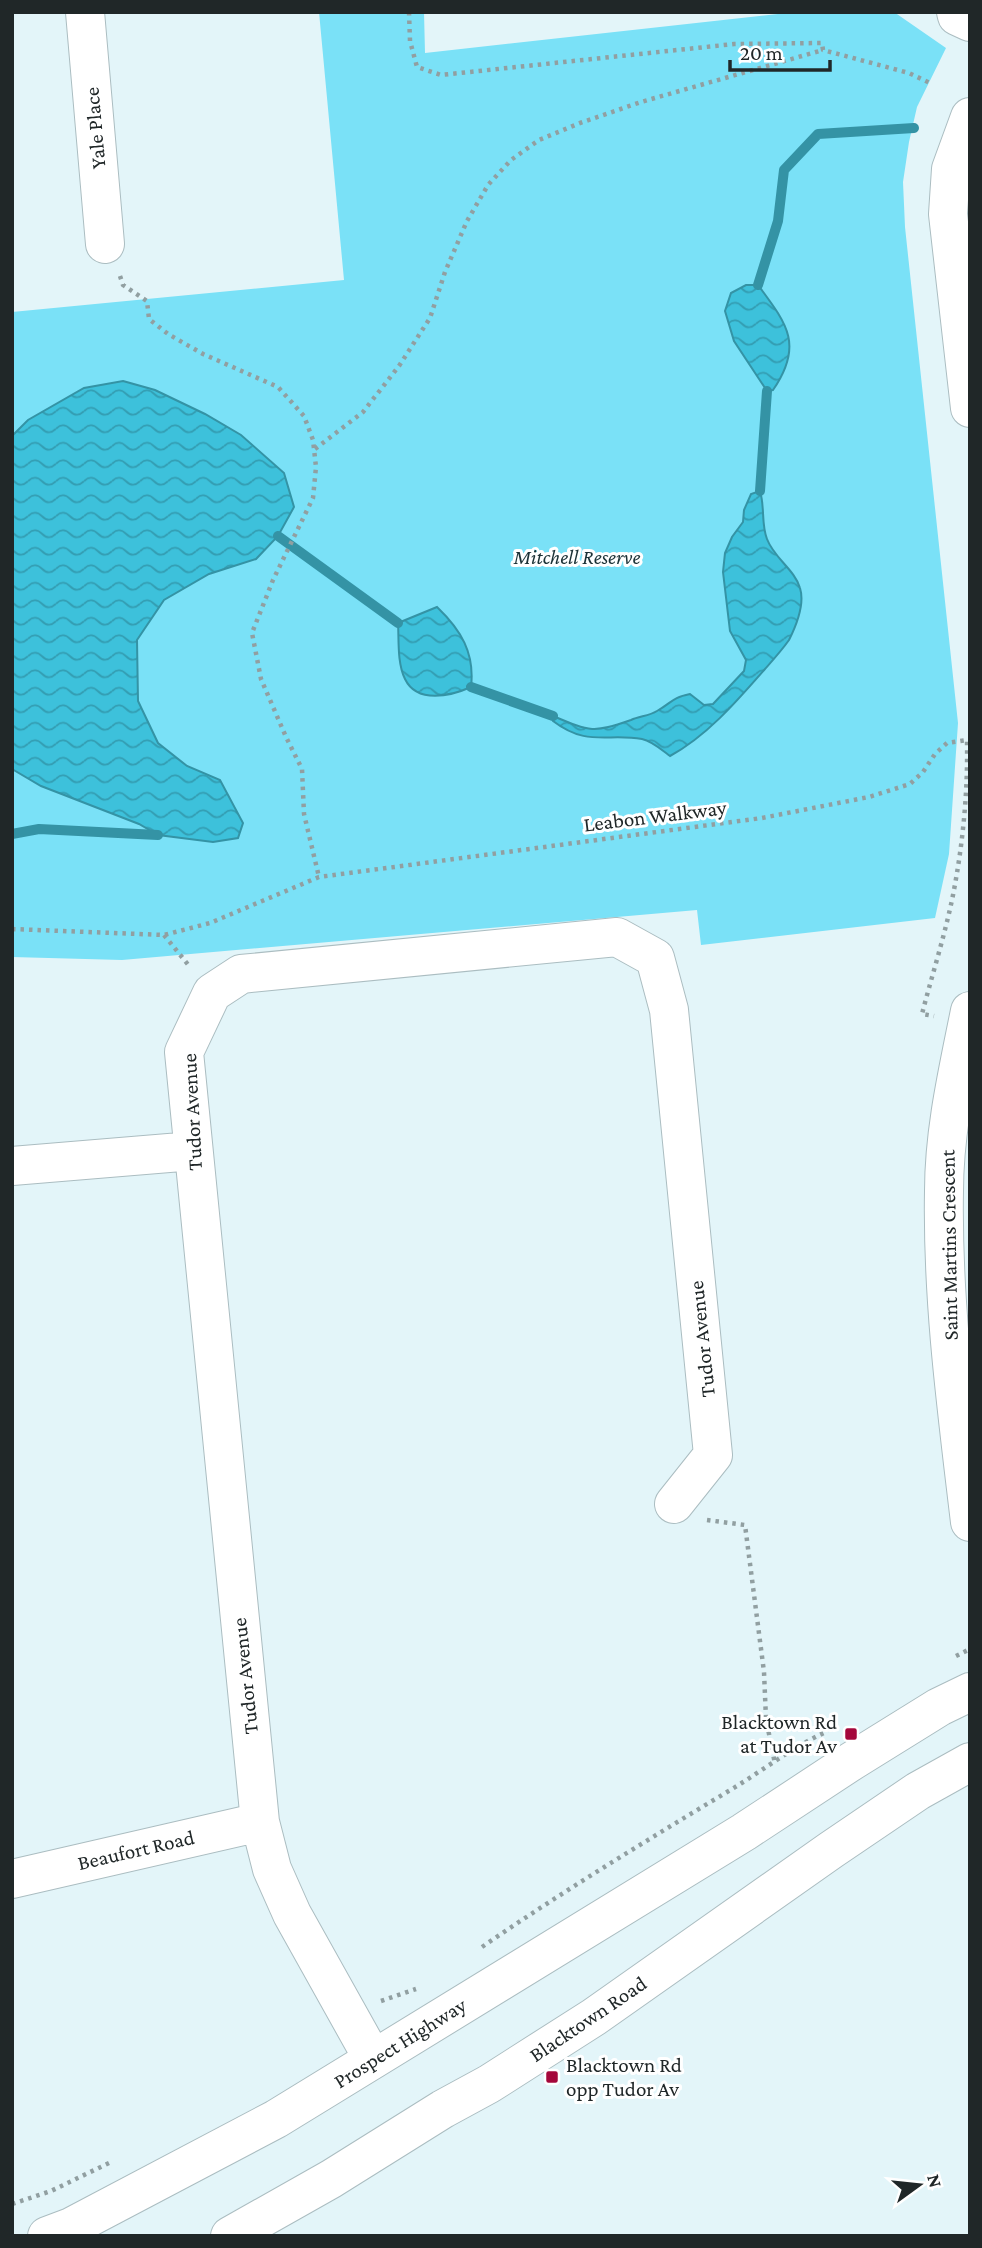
<svg xmlns="http://www.w3.org/2000/svg" width="982" height="2248" viewBox="0 0 982 2248" font-family="'Crimson Pro',serif">
<defs>
<pattern id="water-waves" width="16" height="10" patternUnits="userSpaceOnUse" patternTransform="scale(1.75)"><rect width="16" height="10" fill="#3dc1db"/><path d="M0 5q4-4 8 0t8 0" fill="none" stroke="#339db2"/></pattern>
</defs>
<rect width="100%" height="100%" fill="#e3f5f9"/>
<path fill="#7ae1f7" d="M319,12H424L425,53L796,12H894L946,48L917,107L909,142L903,182L905,227L958,723L949,854L935,918L701,945L697,910L122,960L12,957V312L344,280Z"/>
<path fill="url(#water-waves)" stroke="#3493a5" stroke-width="2" d="M746,285H758C787,324 804,345 773,390L767,391L734,341L725,311L731,293Z
M123,381L155,390L205,414L241,435L284,473L294,507L278,536L256,559L209,574L164,600L137,640L138,701L158,743L187,766L220,780L243,823L238,838L213,842L158,835L139,824L41,786L12,769V436L28,420L84,388Z
M760,491C765,507 761,524 767,539C774,558 795,570 800,588C805,604 796,626 789,640C782,650 773,660 765,669C737,701 707,736 670,756C662,750 652,741 642,739C607,733 587,747 553,721V716C591,732 593,733 631,720C640,716 649,716 657,711C673,702 671,698 690,694L704,705L713,704L744,671L746,660L730,631L723,572L725,553L732,537L743,522L744,510L751,494Z
M437,607C461,630 475,653 471,687C451,696 417,704 405,679C397,663 399,639 398,623Z"/>
<g fill="none" stroke-linecap="round" stroke-linejoin="round">
<path stroke="#3493a5" stroke-width="10" d="M758,285L778,221L784,170L818,134L914,128
M760,491L767,391
M278,536L398,623
M471,687L553,716
M12,834L39,829L158,835"/>
<g stroke="#abbdc1" stroke-width="40">
<path id="minor" d="M85,12L105,244
M956,12L957,16L970,22
M970,117L951,169L948,214L970,408
M970,1011C958,1071 944,1130 944,1191C942,1302 957,1412 970,1522
M12,1166L193,1151
M12,1879L260,1822
M373,2059L292,1914L272,1869L260,1822L184,1052L212,993L241,974L617,937L655,958L669,1010L713,1455L674,1504"/>
</g>
<g stroke="#abbdc1" stroke-width="40">
<path id="major" d="M47,2236L71,2227L276,2119L744,1832L852,1761L939,1707L970,1692
M230,2236L331,2179L443,2109L489,2084L594,2017L831,1850L918,1791L970,1762"/>
</g>
<path stroke="#919fa1" stroke-width="4.5" stroke-dasharray="3.5 5" stroke-linecap="butt" d="M409,12L410,41L417,67L441,75L734,44L822,43L823,50L909,73L932,84
M120,276L123,285L147,301L149,319L168,334L203,354L278,387L304,416L313,440L316,467L313,498L273,580L252,633L261,679L286,737L302,769L304,814L319,877
M315,449L363,412L399,366L430,318L445,272L467,221L488,185L511,160L539,140L580,123L641,102L823,50
M12,929L164,935L210,923L319,877L762,818L869,797L910,784L923,772L935,754L947,743L967,740C968,791 963,844 953,895C945,935 932,975 922,1014L934,1016
M164,935L190,967
M707,1520L745,1525L764,1672L766,1719L775,1764
M956,1656L970,1649
M482,1947C562,1892 644,1842 727,1792C761,1772 792,1747 828,1731
M381,2001L416,1989
M12,2204L51,2191L111,2162"/>
<use href="#minor" stroke="#fff" stroke-width="38"/>
<use href="#major" stroke="#fff" stroke-width="38"/>
</g>
<g fill="#a4073b" stroke="#fff" stroke-width="2.5">
<rect x="844" y="1727" width="14" height="14" rx="3.5"/>
<rect x="545" y="2070" width="14" height="14" rx="3.5"/>
</g>
<g text-anchor="middle" stroke-width="6" stroke-linejoin="round" paint-order="stroke">
<g font-size="21" fill="#202728" stroke="#fff">
<text transform="translate(95 128) rotate(-95)" y="7">Yale Place</text>
<text transform="translate(655 816) rotate(-7)" y="7">Leabon Walkway</text>
<text transform="translate(192 1112) rotate(-93)" y="7">Tudor Avenue</text>
<text transform="translate(949 1245) rotate(-91)" y="7">Saint Martins Crescent</text>
<text transform="translate(702 1339) rotate(-96)" y="7">Tudor Avenue</text>
<text transform="translate(245 1676) rotate(-96)" y="7">Tudor Avenue</text>
<text transform="translate(136 1850) rotate(-13)" y="7">Beaufort Road</text>
<text transform="translate(588 2019) rotate(-34)" y="7">Blacktown Road</text>
<text transform="translate(400 2043) rotate(-32)" y="7">Prospect Highway</text>
</g>
<g font-size="21" font-style="italic" fill="#1b3136" stroke="#fff">
<text x="577" y="564">Mitchell Reserve</text>
</g>
<g font-size="21" fill="#202728" stroke="#fff" text-anchor="end">
<text x="837" y="1729">Blacktown Rd<tspan x="837" dy="24">at Tudor Av</tspan></text>
<text x="566" y="2072" text-anchor="start">Blacktown Rd<tspan x="566" dy="24">opp Tudor Av</tspan></text>
</g>
</g>
<rect width="982" height="2248" fill="none" stroke="#202728" stroke-width="28"/>
<g transform="translate(919 2185) rotate(75)" stroke="#ffffff" stroke-width="5" paint-order="stroke">
<path d="M0-5L12 26L0 18L-12 26Z" fill="#202728"/>
<text y="-10" font-size="19" font-weight="bold" text-anchor="middle" fill="#202728">N</text>
</g>
<path d="M730 60v10h100v-10" fill="none" stroke="#202728" stroke-width="3.5"/>
<text x="740" y="60" font-size="21" fill="#202728" stroke="#ffffff" stroke-width="5" paint-order="stroke">20 m</text>
</svg>
